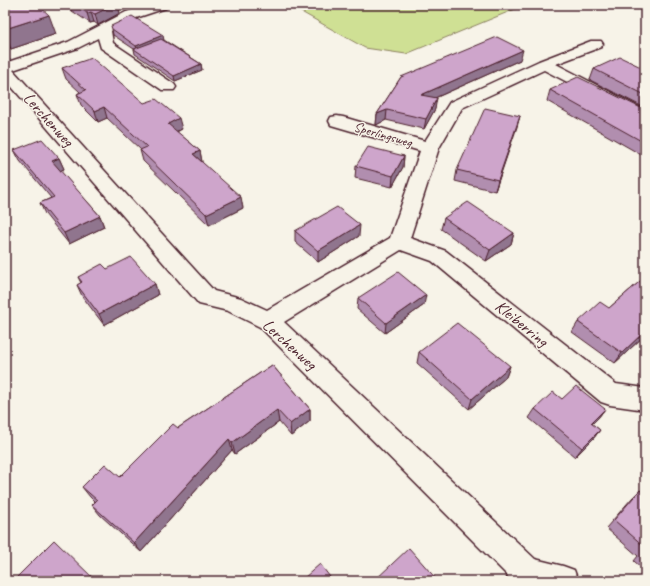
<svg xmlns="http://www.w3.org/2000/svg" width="650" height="586" viewBox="0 0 650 586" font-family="Caveat,sans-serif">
<rect width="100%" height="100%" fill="#f7f3e8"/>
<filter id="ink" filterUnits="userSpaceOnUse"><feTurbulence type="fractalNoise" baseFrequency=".025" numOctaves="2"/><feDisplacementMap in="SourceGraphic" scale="8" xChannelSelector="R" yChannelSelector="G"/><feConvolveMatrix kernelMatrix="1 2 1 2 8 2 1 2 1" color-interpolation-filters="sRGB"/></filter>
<g filter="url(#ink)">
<path fill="#cfe094" stroke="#8c8060" d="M289,5H525L406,54L365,48Z"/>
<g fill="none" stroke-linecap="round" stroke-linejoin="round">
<g stroke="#4a1f2b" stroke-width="3">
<path id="minor" d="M148,5H168L166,8L136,18L111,31L113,43L174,84L176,87L174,90H162L101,48L98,38L78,48L13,70L214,291L241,298L267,310L390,238L420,151L331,125L329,121L331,117L337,116L343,117L425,141L450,102L539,61L591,41H601L603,44L601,47L556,64L645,110V122L544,70L462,108L439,148L410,238L446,251L616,384L645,388V410L610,405L601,402L432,261L401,250L284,322L535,559L563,566L574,570L578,581H506L508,576L260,327L228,311L199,304L5,79V63L68,42L126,12Z"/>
</g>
<use href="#minor" fill="#f7f3e8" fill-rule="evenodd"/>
</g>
<path fill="#b18eaf" stroke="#4a1f2b" d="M5,5L56,34L11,49L5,46Z
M63,5H118L120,13L98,25L94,22L90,23Z
M112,29L164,40L201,64L202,70L175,81L135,54L134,49L113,35Z
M520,60L435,98V109L424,129L386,120L376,125L377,114L401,77Z
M62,68L144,103L182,129L177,132L200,151L202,162L243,208L209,225L143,161L140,150H141L107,118L98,122L81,105L77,94L80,92L66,79Z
M594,69H645V108L590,80Z
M550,90L645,110V157L547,101Z
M520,116L495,191L455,181L457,170Z
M14,150L59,158L64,169L60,171L100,216L104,227L69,244L45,214L40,203L51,198L20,161Z
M404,156L403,167L392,187L355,178L356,166Z
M444,218L514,233L511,244L486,261L441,229Z
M295,231L359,236L318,262L295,242Z
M107,269L155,284L158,295L104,325L82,296L77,285L81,283L78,277Z
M645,277V335L615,363L572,332L578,322L609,308Z
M358,298L424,305L385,333L357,309Z
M419,352L510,366L506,377L469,409L417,363Z
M272,365L310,409V421L291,436L279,422L235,454L232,450L141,552L100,515L92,505L95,502L90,497L82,487L120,477L178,428Z
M562,399L605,409L598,418L592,424L600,430L593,439L575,457L529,418L535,409Z
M640,490L645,494V571L634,561L638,556L606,528L632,498Z"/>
<path fill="#90748e" stroke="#4a1f2b" d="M114,5H118L120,13L98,25L95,14Z
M91,12L94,22L90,23L87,13Z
M49,15L56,34L11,49L5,34V29Z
M163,35L164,41L138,51L136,46Z
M523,50L520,60L419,105L421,95Z
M201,64L202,70L175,81L174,76Z
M437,98L435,109L424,129L426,119Z
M104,107L107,118L98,122L95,111Z
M387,110L386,120L376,125L377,114Z
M520,116L517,127L495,191L498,180Z
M179,118L182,129L170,134L168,124Z
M5,139L7,143L5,144Z
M200,151L202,162L193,154Z
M404,156L403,167L392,187L393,176Z
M59,158L64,169L57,172L52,161Z
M241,197L243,208L209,225L206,214Z
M100,216L104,227L69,244L64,233Z
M360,225L359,236L318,262V251Z
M514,233L511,244L486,261L490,250Z
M155,284L158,295L104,325L99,314Z
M426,295L424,305L385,333L386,323Z
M645,331V335L615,363L622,353Z
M510,366L506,377L469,409L472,399Z
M310,409V421L291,436L290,424Z
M605,409L598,418L584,432L591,423Z
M277,410L279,422L235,454L232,443Z
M600,430L593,439L575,457L582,448Z
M229,439L232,450L141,552L134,543Z"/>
<path fill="#cea5cb" stroke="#4a1f2b" d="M5,5H38L49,15L5,29Z
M74,5H114L95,14L91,12L87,13Z
M132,16L163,35L136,46L112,29L111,26Z
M497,37L523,50L421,95L437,98L426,119L387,110L377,114L401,77Z
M161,39L201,64L174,76L134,49Z
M620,57L645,69V95L594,69Z
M92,58L144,103L156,99L179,118L168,124L200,151L193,154L241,197L206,214L140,150L147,147L104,107L95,111L77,94L86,90L62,68Z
M578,77L645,110V143L550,90Z
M485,108L520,116L498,180L457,170Z
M42,139L59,158L52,161L100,216L64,233L40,203L54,197L14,150Z
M368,147L404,156L393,176L356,166Z
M468,202L514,233L490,250L444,218Z
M337,207L360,225L318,251L295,231Z
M131,257L155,284L99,314L77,285L82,282L78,277L102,264L107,269Z
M398,272L426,295L386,323L358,298Z
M645,277V331L622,353L578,322L600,302L609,308Z
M457,323L510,366L472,399L419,352Z
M272,365L310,409L290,424L277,410L232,443L229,439L134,543L92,505L97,500L82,487L105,464L120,477L173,424L178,428Z
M576,386L605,409L591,423L600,430L582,448L535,409L553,392L562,399Z
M640,490L645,494V547L614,520Z
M54,540L96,581H13Z
M409,548L438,581H374Z
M320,564L333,581H306L304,578Z"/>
</g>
<g text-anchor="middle" stroke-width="3" stroke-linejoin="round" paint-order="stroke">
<g font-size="14" fill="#4a1f2b" stroke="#f7f3e8">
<text transform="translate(383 134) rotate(16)" y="5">Sperlingsweg</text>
</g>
<g font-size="17" fill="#4a1f2b" stroke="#f7f3e8">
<text transform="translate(49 119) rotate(48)" y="6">Lerchenweg</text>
<text transform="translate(522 323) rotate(39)" y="6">Kleiberring</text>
<text transform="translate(290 344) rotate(42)" y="6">Lerchenweg</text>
</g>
</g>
<rect width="650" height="586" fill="none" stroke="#f7f3e8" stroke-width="20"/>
<rect x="10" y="10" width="630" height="566" fill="none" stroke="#4a1f2b" stroke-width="1.5" filter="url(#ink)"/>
</svg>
